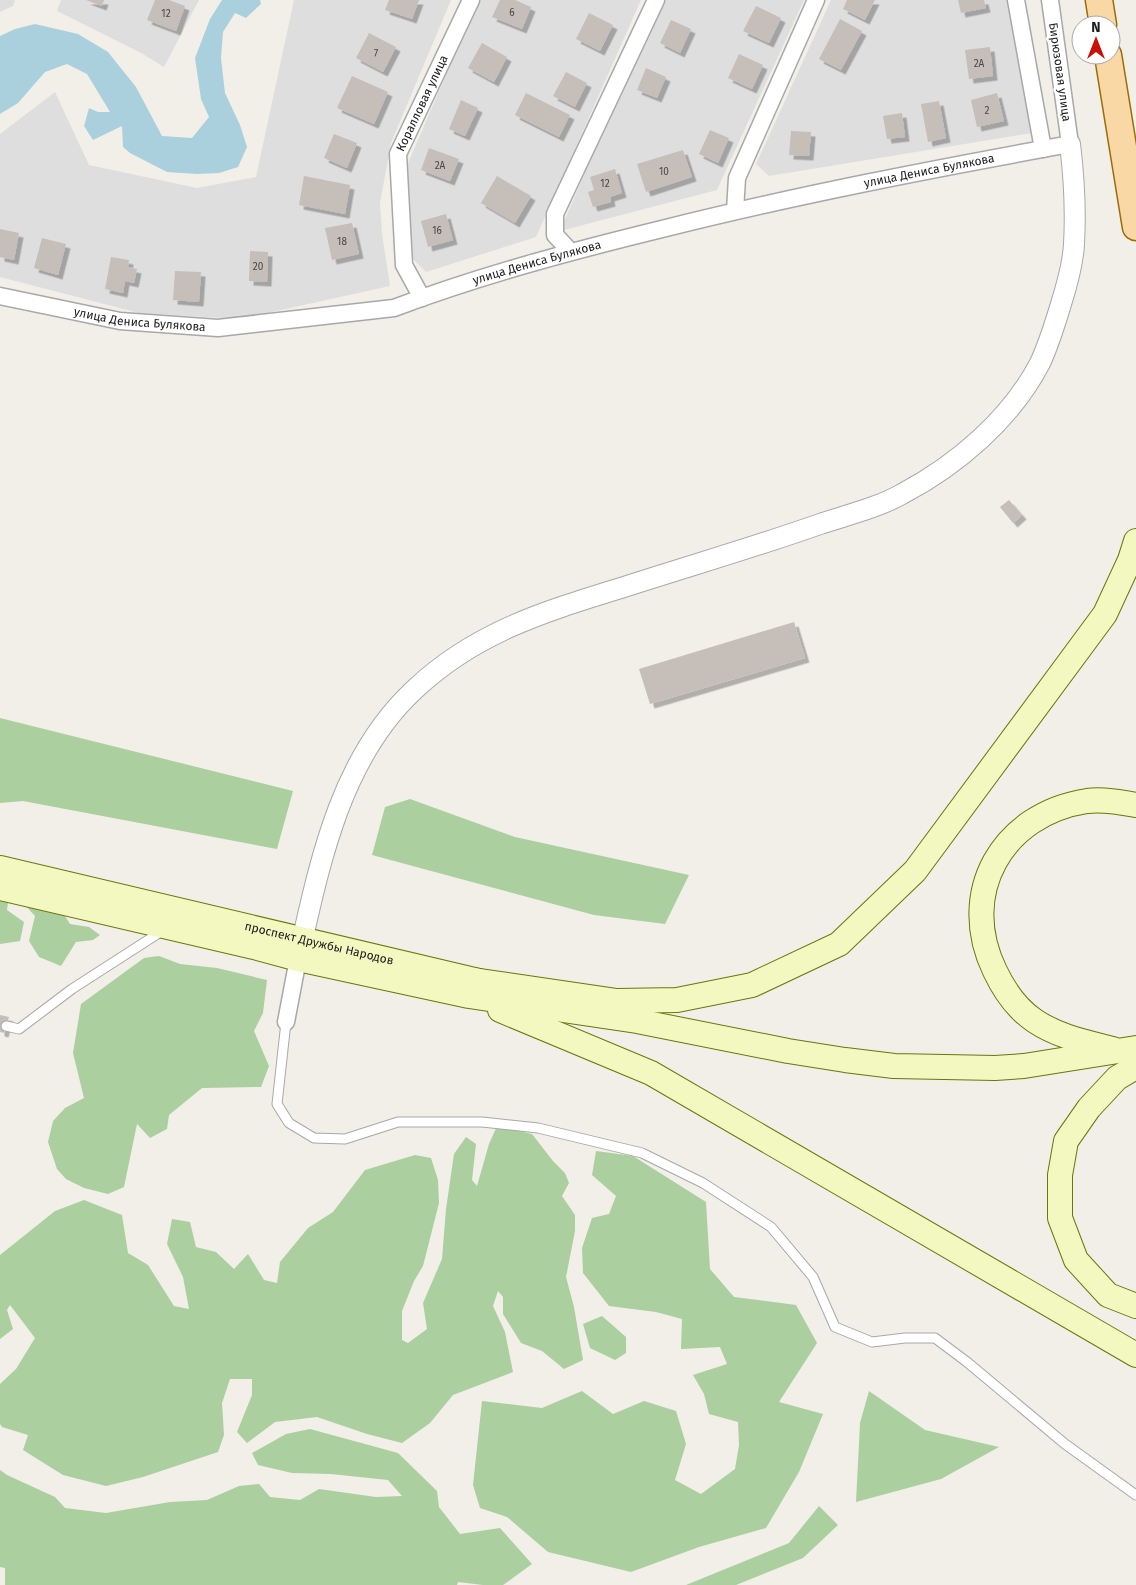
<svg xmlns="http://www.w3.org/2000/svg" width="1136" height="1585" viewBox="0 0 1136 1585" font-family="'Fira Sans',sans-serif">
<defs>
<filter id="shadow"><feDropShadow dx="4.5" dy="4.5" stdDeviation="0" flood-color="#0004"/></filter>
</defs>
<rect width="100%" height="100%" fill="#f1efe8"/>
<path fill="#dfdede" d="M0,0H15L13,6L0,12Z
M61,0H199L164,67L141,53L57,11Z
M294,0H451L391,143L380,203L382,234L390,286L240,319L139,313L0,277V134L55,92L89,165L197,188L256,177Z
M478,0H641L536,237L426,272L413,259L403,175Z
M666,0H804L717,190L560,231L596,147Z
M831,0H1013L1038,132L769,176L756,164Z"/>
<path fill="#abcf9f" d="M0,718L293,791L277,849L23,801L0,803Z
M410,799L515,837L689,875L665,924L594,915L372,855L385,807Z
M0,892L9,894L7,910L24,922L20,941L0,944Z
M24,904L59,907L70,924L89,927L100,935L93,940L76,942L61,966L39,957L29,941L35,916Z
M159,956L180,964L217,968L267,980L263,1013L254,1031L269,1066L261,1087L202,1088L169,1115L167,1129L150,1138L137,1124L124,1187L108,1194L84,1188L66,1179L57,1169L48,1142L53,1121L65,1108L84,1098L73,1053L81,1004L144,958Z
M497,1126L532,1134L553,1161L565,1173L569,1183L562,1196L575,1215V1231L566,1277L574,1307L583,1360L564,1369L542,1351L521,1343L503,1314V1297L498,1291L493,1306L505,1332L513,1372L453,1395L430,1423L402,1443L367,1434L317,1417L275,1422L247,1443L237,1432L252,1395V1379H230L222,1403L224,1435L218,1452L143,1477L106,1486L63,1475L23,1450L28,1435L2,1427L0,1424V1384L16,1369L35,1338L10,1305L7,1310L13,1329L0,1339V1255L55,1211L84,1200L122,1215L128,1253L148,1265L174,1306L189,1309L183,1277L167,1244L172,1219L190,1222L196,1247L216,1252L234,1269L248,1254L264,1280L277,1283L280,1262L308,1228L333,1212L365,1170L415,1155L431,1158L438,1180L439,1203L423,1266L414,1281L402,1311V1340L408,1343L427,1329L423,1303L442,1259L446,1209L454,1154L466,1137L476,1144L472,1180L477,1186L489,1144Z
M596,1151L633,1156L706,1202L710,1269L734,1297L796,1305L817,1343L779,1402L823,1414L799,1472L766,1528L699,1547L631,1572L548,1552L507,1517L480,1508L473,1485L482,1401L542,1408L582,1391L613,1414L644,1401L676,1411L686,1444L675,1480L701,1494L735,1469L739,1445L738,1422L709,1414L704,1394L693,1375L727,1364L720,1347L681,1349L682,1319L656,1312L609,1306L583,1273L582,1248L592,1218L609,1214L616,1196L592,1175Z
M602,1316L626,1337V1353L615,1360L590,1348L583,1324Z
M869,1391L925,1430L999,1447L941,1479L856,1502L860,1423Z
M310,1429L398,1453L437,1491L439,1507L460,1534L500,1528L532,1564L503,1585H483L458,1582L457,1585H5V1568L0,1567V1470L7,1475L55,1497L65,1508L106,1513L170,1502L207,1500L239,1486L259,1484L270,1497L300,1500L319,1489L376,1497L402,1496L388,1480L331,1474L292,1473L258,1465L252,1453L286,1434Z
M819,1506L838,1525L803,1558L736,1585H686L789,1543Z"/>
<path fill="#abd0dd" d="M222,0H260L261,4L246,18L235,13L223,32L221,58L225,93L240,125L247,147L238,167L219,173L197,174L167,172L130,153L123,147L122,126L93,140L84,126L89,108L98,112H110L87,74L67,64L45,72L18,103L0,114V36L15,29L35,24L78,34L108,52L136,87L162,136L192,138L209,117L201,99L195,58L210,19Z"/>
<path fill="#c6beb8" filter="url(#shadow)" d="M86,0H104L102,6Z
M155,0H169L185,6L176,31L147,20Z
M389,0H419L412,19L385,10Z
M500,0H515L531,7L522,29L492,17Z
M847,0H875L865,20L843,9Z
M958,0H984L986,8L961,13Z
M756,6L781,18L769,43L743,31Z
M589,13L613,25L600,51L576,39Z
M840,19L862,31L841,70L819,59Z
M671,20L691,29L680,53L660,43Z
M369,33L396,47L383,72L356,58Z
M482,43L507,57L494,82L468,68Z
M990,47L993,76L969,79L965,50Z
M739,54L763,65L752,89L728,78Z
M646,68L666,77L657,98L637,90Z
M566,72L587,83L575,107L553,96Z
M352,76L388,92L374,124L337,108Z
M526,93L570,115L559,137L515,115Z
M997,93L1004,121L977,127L971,100Z
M461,100L478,108L465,136L449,129Z
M939,101L946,138L928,142L921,104Z
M902,113L905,137L887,139L883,116Z
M710,130L729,138L718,163L699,154Z
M791,131L811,132L809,156L789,155Z
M334,134L357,143L347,168L324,158Z
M429,148L459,159L450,181L421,170Z
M683,150L692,177L646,192L637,164Z
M615,169L622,193L610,197L611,202L593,207L588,192L594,190L590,177Z
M304,176L350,185L345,214L299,205Z
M497,176L531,196L515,223L481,203Z
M446,214L453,240L428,247L421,221Z
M352,223L359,254L332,260L325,228Z
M0,229L19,233L14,260L0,257Z
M42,238L66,244L58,275L34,268Z
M250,251L268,252L267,282L249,281Z
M111,257L129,260L128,267L137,269L134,283L125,281L123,293L105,289Z
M175,271L201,272L199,302L173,300Z
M1009,500L1022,515L1013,523L1000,507Z
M794,622L805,658L650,704L639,669Z
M0,1015L9,1017L4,1033L0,1032Z"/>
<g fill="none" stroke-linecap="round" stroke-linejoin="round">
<g stroke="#a8a8a8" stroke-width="11">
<path id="service" d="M286,1022L277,1104L289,1123L314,1138L345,1139L398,1122H482L538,1128L642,1153L703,1183L771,1227L813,1277L835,1327L872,1342L905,1338H935L967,1362L1065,1444L1136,1495
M6,1026L19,1029L72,989L162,931"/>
</g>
<g stroke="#a8a8a8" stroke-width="19">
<g id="minor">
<path d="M1016,0L1043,149"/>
<path d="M735,211L737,178L816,0"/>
<path d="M570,251L555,235V214L656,0"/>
<path id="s1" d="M0,296L120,321L218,328L394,308C482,275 572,251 662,229C797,195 933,169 1070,144L1050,0"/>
<path id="s2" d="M422,298L404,265L398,154L471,0"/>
<path d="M286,1022L298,959"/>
</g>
</g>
<g stroke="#a8a8a8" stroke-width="22">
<path id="tertiary" d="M299,955C320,861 341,758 414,690C475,632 546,611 624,587C689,566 755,547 820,524C847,515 877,508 902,494C957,465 1011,419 1040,363C1049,344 1055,324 1061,304C1067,285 1073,264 1074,244C1076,210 1074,177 1070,144"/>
</g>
<g stroke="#687709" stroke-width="26">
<g id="secondary">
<path id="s3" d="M0,868L487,983"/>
<path d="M0,888L254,947L298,959L469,996L637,1021L788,1051L845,1060L894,1066L995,1068L1024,1066L1136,1048"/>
<path d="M473,980L617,1001L677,1000L752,985L839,944L915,871L1105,614L1130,560L1136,541"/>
<path d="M500,1010L651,1073L1136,1355"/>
<path d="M1113,1049C1086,1042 1059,1037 1035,1021C1017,1009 1004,990 995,971C957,893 1002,814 1087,801C1103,799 1120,802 1136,805"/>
<path d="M1136,1067L1117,1078L1089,1108L1066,1141L1060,1175V1218L1076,1260L1108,1295L1136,1306"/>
</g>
</g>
<g stroke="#996d06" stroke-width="29">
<path id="primary" d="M1099,0L1103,25
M1108,55L1136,227"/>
</g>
<use href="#service" stroke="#fff" stroke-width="9"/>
<use href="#minor" stroke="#fff" stroke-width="16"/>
<use href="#tertiary" stroke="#fff" stroke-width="20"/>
<use href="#secondary" stroke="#f3f8c0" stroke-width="24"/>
<use href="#primary" stroke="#f9d8a6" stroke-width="26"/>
</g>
<g text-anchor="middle" stroke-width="5" stroke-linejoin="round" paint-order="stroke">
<g font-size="10" fill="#4a4847">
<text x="512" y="16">6</text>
<text x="166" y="17">12</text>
<text x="376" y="57">7</text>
<text x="979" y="67">2А</text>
<text x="987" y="114">2</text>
<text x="440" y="169">2А</text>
<text x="664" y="175">10</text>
<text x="605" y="187">12</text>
<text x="437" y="234">16</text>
<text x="342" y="245">18</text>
<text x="258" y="270">20</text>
</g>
<g font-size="12" fill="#212121" stroke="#fff">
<text transform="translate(1060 72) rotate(82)" y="4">Бирюзовая улица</text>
<text dy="4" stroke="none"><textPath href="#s2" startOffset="205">Коралловая улица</textPath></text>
<text dy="4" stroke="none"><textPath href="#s1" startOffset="951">улица Дениса Булякова</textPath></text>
<text dy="4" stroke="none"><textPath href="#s1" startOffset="548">улица Дениса Булякова</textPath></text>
<text dy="4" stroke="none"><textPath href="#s1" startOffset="142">улица Дениса Булякова</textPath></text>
<text dy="4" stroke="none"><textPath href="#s3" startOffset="328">проспект Дружбы Народов</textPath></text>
</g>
</g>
<g transform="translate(1096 40)"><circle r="24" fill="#ffffff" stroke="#a6a6a6"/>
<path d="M0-4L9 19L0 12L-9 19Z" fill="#cb0e07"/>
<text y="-8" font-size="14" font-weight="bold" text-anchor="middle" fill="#212121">N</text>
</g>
</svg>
